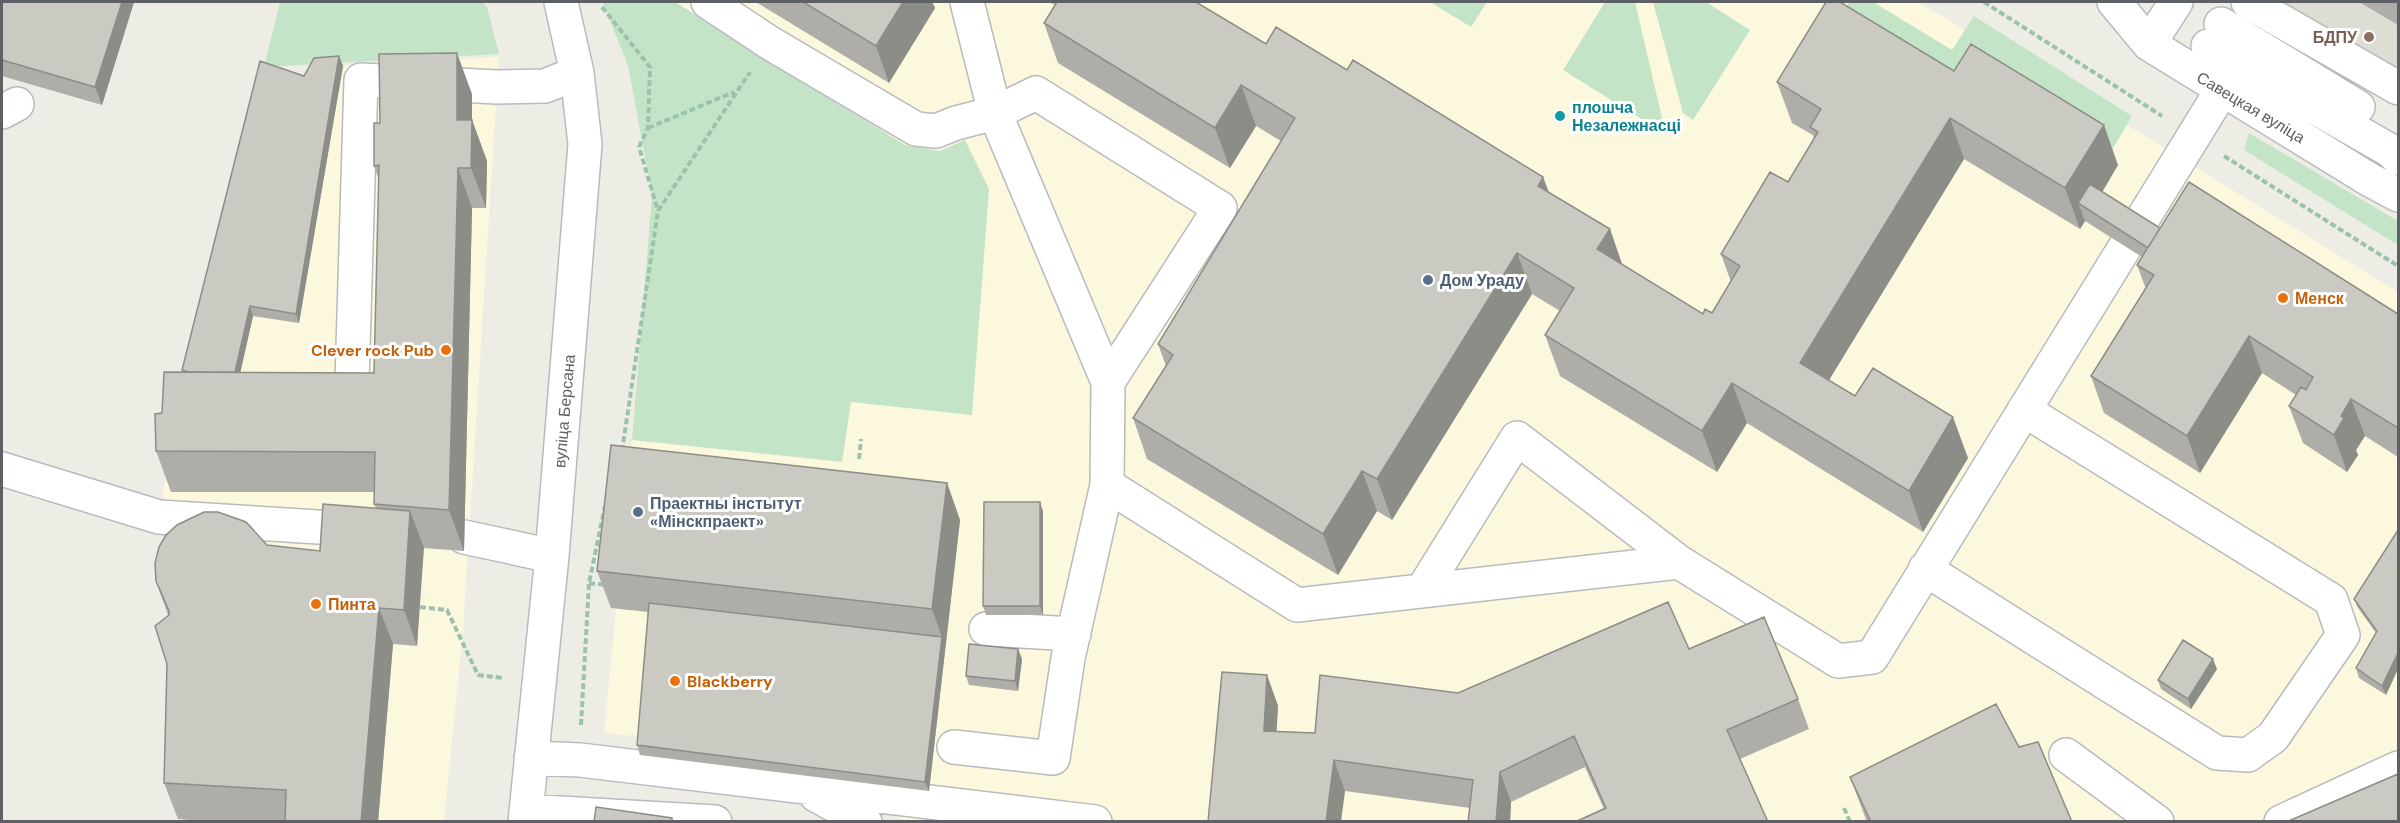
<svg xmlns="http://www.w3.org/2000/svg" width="2400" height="823" viewBox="0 0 2400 823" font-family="'DM Sans',sans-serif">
<rect width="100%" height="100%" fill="#eeede5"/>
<path fill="#fcf8dd" d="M603,2H1918L2137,131L2398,292V821L921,822L900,819L805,753L604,733L632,440L652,195L628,66Z
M499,57L463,630L444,821H200L212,703L191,545L162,495L207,294L326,67Z"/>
<path fill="#deddd4" d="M2279,2H2398V72Z"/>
<path fill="#c4e4c7" d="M280,2H482L487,7L499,54L264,67Z
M606,2H675L905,145L940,151L965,140L989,189L972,415L851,402L842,462L632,440L652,195L628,66L603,3Z
M1430,2H1487L1471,27Z
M1605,2H1635L1662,118L1656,128L1563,70Z
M1653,2H1706L1750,30L1693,120L1683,113Z
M1849,2H1873L1952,50L1974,16L2132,116L2109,155L1955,97L1834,26Z
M2249,133L2398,221V245L2244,150Z"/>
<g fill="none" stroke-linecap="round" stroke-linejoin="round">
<g stroke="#b8babe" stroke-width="36">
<path id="minor" d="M708,2L770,43L916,129L936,131L956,123L995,113L1036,93L1220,208L1108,382
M967,2L995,113L1108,382L1107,485L1297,605L1679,562L1838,661L1872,657L2125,247
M2114,2L2149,44
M2176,2L2149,44L2370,180L2398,195
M2248,2L2398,88
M2221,24L2358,107
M2208,46L2391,151L2398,158
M2,112L17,104
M2137,228L2222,90
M352,381L361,80L497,87L545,86L577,73
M2,469L159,517L366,530
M464,537L552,556
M1925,569L2217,753L2248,755L2273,737L2343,635L2331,600L2024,410
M1422,591L1517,438L1679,562
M986,629L1074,634
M954,747L1053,758L1068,658L1107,485
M2066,755L2157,822
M531,758L580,760L1095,822
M816,795L865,822
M526,811L715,822
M525,822L552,556L585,144L577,73L561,2
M2281,822L2398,768"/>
</g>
<path stroke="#9cc2ac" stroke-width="4" stroke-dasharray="6 3" stroke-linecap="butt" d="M1984,2L2162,116
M602,7L650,67L648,128L639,147L658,211
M648,128L734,92
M2224,156L2398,266
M622,451L658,211L750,72
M859,459L861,439
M589,583L606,585
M420,607L447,610L478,675L504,678
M581,725L589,583L605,506
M1844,808L1850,822"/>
<use href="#minor" stroke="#fff" stroke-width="33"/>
</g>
<path fill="#aeada7" d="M2,2H134L102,105L2,76Z
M756,2H932L935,8L889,83Z
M1049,2H1196L1266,44L1347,70L1543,177L1549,193L1610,229L1622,264L1703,314L1712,313L1731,282L1721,254L1788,182L1814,139L1813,135L1792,123L1777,82L1954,71L2118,165L2102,192L2160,228L2398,314V457L2365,436L2356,450L2358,455L2347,472L2303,443L2289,406L2296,395L2262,373L2200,473L2104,413L2091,376L2146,289L2137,265L2142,257L2085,221L2080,229L1964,159L1829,380L1855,396L1968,458L1923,532L1747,423L1717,472L1560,376L1545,335L1560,311L1532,294L1392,520L1377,511L1338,575L1147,459L1133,418L1166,366L1158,344L1281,141L1256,126L1230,168L1058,63L1044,23L1055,5Z
M2359,2H2398V25Z
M339,56L343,66L299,323L253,316L240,372L374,373L379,180L374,166L380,123L472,94V120L487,161L486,208H472L464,551L423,548L417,646L393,644L378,822H213L178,819L164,783L168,615L156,581L267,545L320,551L376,508L374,504V492H171L156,451L162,413L182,372V370L304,76Z
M947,483L960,520L929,791L640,755L637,745L648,612L611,608L597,571Z
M1043,511V615H986L983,606Z
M2398,530V669L2386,695L2359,678L2356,668L2376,633L2358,608L2354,599Z
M1018,649L1022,659L1018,691L969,685L966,676Z
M1689,649L1798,699L1809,729L1740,759L1604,809L1585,767L1511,802L1510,822H1468L1470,808L1345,791L1208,822L1267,675L1278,706L1276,731L1315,733L1458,693Z
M2217,669L2191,709L2161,689L2158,680Z
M2019,747L2072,822H1867L1850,777Z"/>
<path fill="#8d8d88" d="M122,2H134L102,105L95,87Z
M903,2H932L935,8L889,83L876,46Z
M457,53L472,94V137V120L487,161L486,208L471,168L457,120Z
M339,56L343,66L299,323L296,314Z
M1241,85L1256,126L1230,168L1215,128Z
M1950,118L1964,159L1815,403L1800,363Z
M2104,125L2118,165L2091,211L2078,203L2085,221L2080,229L2065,188Z
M458,168L472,208L464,551L449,510Z
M1543,177L1558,217L1538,186Z
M1610,229L1624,270L1597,249Z
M1517,253L1532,294L1392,520L1377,479Z
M250,306L253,316L236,392L232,382Z
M2249,336L2262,373L2200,473L2187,436Z
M1732,383L1747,423L1717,472L1702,431Z
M2351,399L2365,436L2356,450L2358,455L2347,472L2334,435L2341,416Z
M1953,417L1968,458L1923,532L1909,491Z
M1362,471L1377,511L1338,575L1323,534Z
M947,483L960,520L929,791L925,782L942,637L932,609Z
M1040,502L1043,511V615L1040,606Z
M410,511L424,548L417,646L404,610Z
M379,608L393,644L378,822H361Z
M1018,649L1022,659L1018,691L1015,681Z
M2398,653V669L2386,695L2382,686Z
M2213,659L2217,669L2191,709L2188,699Z
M1267,675L1278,706L1275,761L1264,731Z
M1334,760L1345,791L1341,822H1326Z
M1500,772L1511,802L1510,822H1496Z"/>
<path fill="#cac9c2" stroke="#8d8d88" stroke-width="1.5" d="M2,2H122L95,87L2,60Z
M803,2H903L876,46Z
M1057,2H1196L1266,44L1276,27L1347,70L1353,60L1543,177L1538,186L1610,229L1597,249L1703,314L1705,309L1712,313L1740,266L1721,254L1770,172L1788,182L1818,132L1810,127L1821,109L1777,82L1826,2H1840L1954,71L1971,44L2104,125L2065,188L1950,118L1800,363L1855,396L1873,368L1953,417L1909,491L1732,383L1702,431L1545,335L1574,288L1517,253L1377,479L1362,471L1323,534L1133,418L1173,355L1158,344L1295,118L1241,85L1215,128L1044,23Z
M457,53V120H472L471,168H458L449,510L374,504L375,452L156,451L155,414L162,413L164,372L374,373L379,165L374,166V123H380L379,54Z
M339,56L296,314L250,306L235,372H189L182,370L260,61L304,76L314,58Z
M2189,182L2398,314V428L2351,399L2341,416L2344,418L2334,435L2289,406L2301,387L2306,390L2313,377L2249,336L2187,436L2091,376L2154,275L2137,265Z
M2090,184L2160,228L2148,248L2078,203Z
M611,445L947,483L932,609L597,571Z
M984,502H1040V606H983Z
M323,504L410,511L404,610L379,608L361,822H285L286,790L164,783L167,664L155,626L169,615V611L156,581L155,563L159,547L166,535L177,525L204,512H218L246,522L267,545L320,551Z
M2398,530V653L2382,686L2356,668L2377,631L2354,599Z
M1668,602L1689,649L1764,617L1798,699L1727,730L1768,822H1575L1606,808L1574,736L1500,772L1496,822H1468L1473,780L1334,760L1326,822H1208L1222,672L1267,675L1264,731L1315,733L1320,675L1458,693Z
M649,603L942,637L925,782L637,745Z
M2183,640L2213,659L2188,699L2158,680Z
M969,644L1018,649L1015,681L966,676Z
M1996,704L2019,747L2038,742L2072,822H1871L1850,777Z
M2398,774V822H2286Z
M596,807L672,818V822H594Z"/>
<circle fill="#8d6e63" stroke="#fff" stroke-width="2" cx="2369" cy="37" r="6"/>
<circle fill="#0f9aa8" stroke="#fff" stroke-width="2" cx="1560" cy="116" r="6"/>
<g fill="#5c6f8a" stroke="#fff" stroke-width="2">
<circle cx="1428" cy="280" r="6"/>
<circle cx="638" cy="512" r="6"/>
</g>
<g fill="#e8710a" stroke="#fff" stroke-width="2">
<circle cx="2283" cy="298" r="6"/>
<circle cx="446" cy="350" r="6"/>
<circle cx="316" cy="604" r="6"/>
<circle cx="675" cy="681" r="6"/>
</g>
<g text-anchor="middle" stroke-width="6" stroke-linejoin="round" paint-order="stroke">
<g font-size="16" font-weight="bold" fill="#785e54" stroke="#fff" text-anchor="end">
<text x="2357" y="43">БДПУ</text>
</g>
<g font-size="16" font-weight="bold" fill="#0d838f" stroke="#fff" text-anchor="start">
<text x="1572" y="113">плошча<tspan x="1572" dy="18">Незалежнасці</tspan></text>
</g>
<g font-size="16" fill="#5d6065" stroke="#fff">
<text transform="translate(2251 107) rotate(31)" y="6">Савецкая вуліца</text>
<text transform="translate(564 411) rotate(-85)" y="6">вуліца Берсана</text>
</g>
<g font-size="16" font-weight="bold" fill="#4e5e75" stroke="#fff" text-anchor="start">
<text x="1440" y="286">Дом Ураду</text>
<text x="650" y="509">Праектны інстытут<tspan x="650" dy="18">«Мінскпраект»</tspan></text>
</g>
<g font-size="16" font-weight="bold" fill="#c56008" stroke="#fff" text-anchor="start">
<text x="2295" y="304">Менск</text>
<text x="434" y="356" text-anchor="end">Clever rock Pub</text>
<text x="328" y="610">Пинта</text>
<text x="687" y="687">Blackberry</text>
</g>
</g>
<rect width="2400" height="823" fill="none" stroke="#5d6065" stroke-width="6"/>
</svg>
